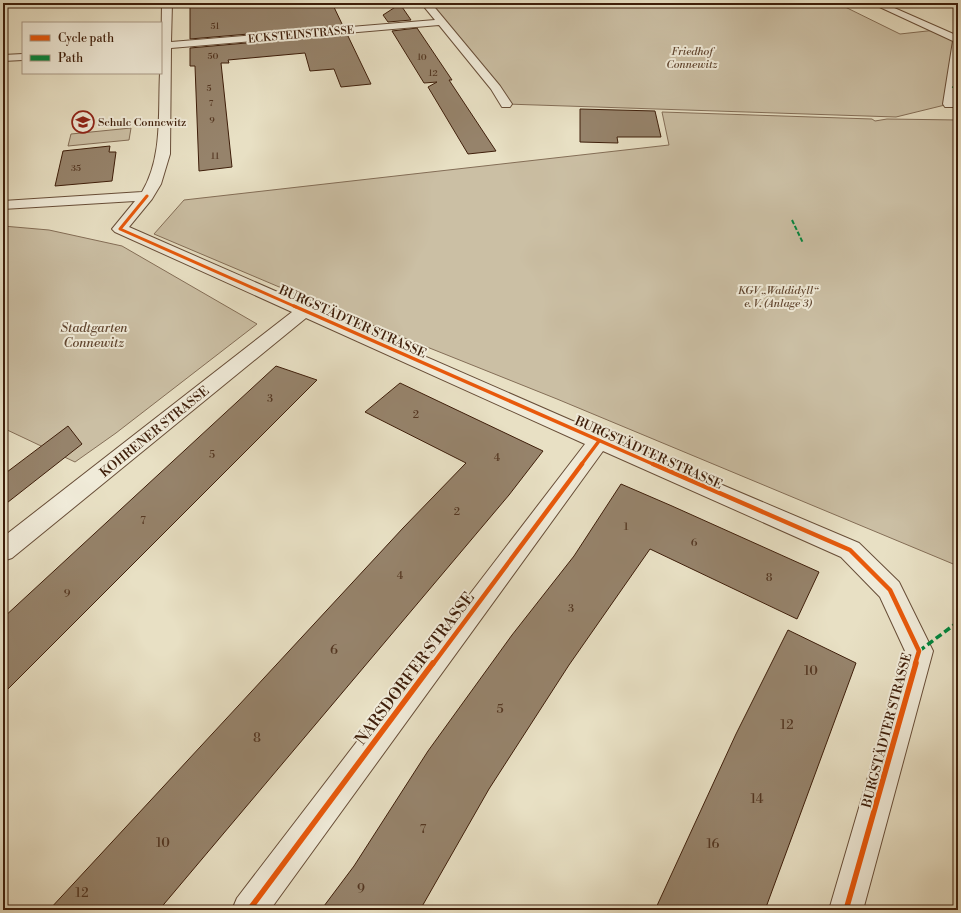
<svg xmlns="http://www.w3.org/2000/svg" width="961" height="913" viewBox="0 0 961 913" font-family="'Libre Bodoni',serif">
<rect width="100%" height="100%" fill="#e8e0c4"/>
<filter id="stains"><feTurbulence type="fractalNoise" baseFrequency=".005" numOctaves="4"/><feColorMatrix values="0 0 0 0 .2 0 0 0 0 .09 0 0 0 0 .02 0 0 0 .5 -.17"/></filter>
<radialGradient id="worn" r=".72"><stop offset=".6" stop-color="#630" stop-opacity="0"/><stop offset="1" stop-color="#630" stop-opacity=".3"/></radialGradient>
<path fill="#cbbfa4" stroke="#846e57" d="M426,3H837L900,34L936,30L958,40L949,104L896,117L506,104Z
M662,112L872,119L875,121L887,119L958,120V566L557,399L317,303L154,234L184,200L669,145Z
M131,128L129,140L68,146L71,134Z
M3,226L49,230L122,246L257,324L116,433L75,462L3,428Z"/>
<path fill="#96836b" stroke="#3e1e0a" d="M190,3H215V5L242,3H332L343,26L190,39Z
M400,4L411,20L388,22L383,15Z
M417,28L452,80H449L496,151L468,154L428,87L437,82L424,83L392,31Z
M347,34L371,84L341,87L334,69L310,71L305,53L228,60L229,63H221L232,167L199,171L195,66H190V48Z
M580,109L655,111L661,137H617L618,143L580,142Z
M110,146L109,152H116L112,181L55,186L63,151Z
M276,366L317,380L3,694V618Z
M400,383L543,451L509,495L159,910H49L403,528L466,463L365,412Z
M68,426L82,444L3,506V475Z
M621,484L672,506L819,572L797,619L650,549L569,665L489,789L420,910H321L354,866L428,751L512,635L574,556Z
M788,630L856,663L765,910H655L736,734Z"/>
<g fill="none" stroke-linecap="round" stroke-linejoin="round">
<g stroke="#684e38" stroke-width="2">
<path id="minor" d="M162,3H172L171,42L435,20L421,3H431L500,86L512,104L510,107H502L491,89L439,25L171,48L170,154L161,184L152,199L129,227L607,436L859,543L899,582L933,651L863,910H829L905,651L880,597L841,557L603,451L270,910H232L237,898L585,444L306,318L12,558L3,561V537L292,312L115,232L112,229L135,201L3,209V201L142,192C163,157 158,112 160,73H161Z
M871,3H883L958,36V80L955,104L953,107H945L943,104L953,41Z
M23,54V60L3,61V55Z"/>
</g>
<use href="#minor" fill="#f0ebd9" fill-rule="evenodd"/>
<path stroke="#00873e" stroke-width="1.5" stroke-dasharray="2.5 1.5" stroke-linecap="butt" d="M952,87L958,88"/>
<path stroke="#00873e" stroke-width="2" stroke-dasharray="4.5 2" stroke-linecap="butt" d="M792,220L803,243"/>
<path stroke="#00873e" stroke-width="3.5" stroke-dasharray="7 3.5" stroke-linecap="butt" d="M919,651L958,622"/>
<g stroke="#f0ebd9" stroke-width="5">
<path id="cycleway-far3" d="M147,196L120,229L296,307"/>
</g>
<g stroke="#f0ebd9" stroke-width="6">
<path id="cycleway-far2" d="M294,306L655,465
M581,465L599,441"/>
</g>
<g stroke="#f0ebd9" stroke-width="7">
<path id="cycleway-far1" d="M653,464L850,550L890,590L919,651L915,664
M433,664L582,464"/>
</g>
<g stroke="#f0ebd9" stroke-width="8">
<path id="cycleway" d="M249,910L433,663
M846,910L916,663"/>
</g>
<use href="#cycleway-far3" stroke="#e8590c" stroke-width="3"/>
<use href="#cycleway-far2" stroke="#e8590c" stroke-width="3.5"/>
<use href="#cycleway-far1" stroke="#e8590c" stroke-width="4.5"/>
<use href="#cycleway" stroke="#e8590c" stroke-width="5.5"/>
</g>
<defs>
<g id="school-ring" transform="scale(1.15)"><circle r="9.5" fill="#f0ebd9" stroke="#8f2418" stroke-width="1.5"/><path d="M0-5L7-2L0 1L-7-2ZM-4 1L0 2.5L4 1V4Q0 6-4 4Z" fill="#8f2418"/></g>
</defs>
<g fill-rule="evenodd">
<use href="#school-ring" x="83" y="122"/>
</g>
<g text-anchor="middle" stroke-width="4" stroke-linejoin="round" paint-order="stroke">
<g font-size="9" fill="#543722">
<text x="215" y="29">51</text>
<text x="213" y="59">50</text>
<text x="422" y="60">10</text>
<text x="433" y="76">12</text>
<text x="209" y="91">5</text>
<text x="211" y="106">7</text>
<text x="212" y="123">9</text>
<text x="215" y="159">11</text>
<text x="76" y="171">35</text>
</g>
<g font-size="11" fill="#3e1e0a" stroke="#f0ebd9">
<text transform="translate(301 34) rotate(-5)" y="4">ECKSTEINSTRASSE</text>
</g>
<g font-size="11" font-style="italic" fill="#614630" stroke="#f0ebd9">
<text x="692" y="55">Friedhof<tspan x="692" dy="13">Connewitz</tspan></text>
<text x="778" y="294">KGV „Waldidyll“<tspan x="778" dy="13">e. V. (Anlage 3)</tspan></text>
</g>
<g font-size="11" fill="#3e1e0a" stroke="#f0ebd9" text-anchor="start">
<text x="98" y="126">Schule Connewitz</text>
</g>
<g font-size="11" fill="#543722">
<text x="270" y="402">3</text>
<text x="416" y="418">2</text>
<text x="212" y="458">5</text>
<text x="497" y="461">4</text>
<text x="457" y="515">2</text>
<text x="143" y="524">7</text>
<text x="626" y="530">1</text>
<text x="694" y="546">6</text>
<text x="400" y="579">4</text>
<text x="769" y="581">8</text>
<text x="67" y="597">9</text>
<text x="571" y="612">3</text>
</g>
<g font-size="13" fill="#3e1e0a" stroke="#f0ebd9">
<text transform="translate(353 321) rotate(24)" y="5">BURGSTÄDTER STRASSE</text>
<text transform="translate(154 431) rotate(-39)" y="5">KOHRENER STRASSE</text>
<text transform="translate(649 452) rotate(24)" y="5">BURGSTÄDTER STRASSE</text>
<text transform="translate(886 730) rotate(-75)" y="5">BURGSTÄDTER STRASSE</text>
</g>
<g font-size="13" font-style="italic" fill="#614630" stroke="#f0ebd9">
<text x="94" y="332">Stadtgarten<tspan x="94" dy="15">Connewitz</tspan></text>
</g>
<g font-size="13" fill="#543722">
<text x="334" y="654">6</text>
<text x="811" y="675">10</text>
<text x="500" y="713">5</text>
<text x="787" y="729">12</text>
<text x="257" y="742">8</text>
<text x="757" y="803">14</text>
<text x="423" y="833">7</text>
<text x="163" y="847">10</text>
<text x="713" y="848">16</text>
<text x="361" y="893">9</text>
<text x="82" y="897">12</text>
</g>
<g font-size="16" fill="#3e1e0a" stroke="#f0ebd9">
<text transform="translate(414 668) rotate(-53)" y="6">NARSDORFER STRASSE</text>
</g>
</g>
<rect width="961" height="913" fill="none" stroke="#e8e0c4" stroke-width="16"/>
<rect x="4" y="4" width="953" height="905" fill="none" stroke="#3e1e0a" stroke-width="2"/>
<rect x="8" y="8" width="945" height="897" fill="none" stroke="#3e1e0a"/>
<rect x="22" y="22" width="140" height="52" fill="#f0ebd9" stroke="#a99986"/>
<rect x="30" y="35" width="20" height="6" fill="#e8590c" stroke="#a99986"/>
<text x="58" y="42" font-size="12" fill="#3e1e0a">Cycle path</text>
<rect x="30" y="55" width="20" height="6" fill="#00873e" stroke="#a99986"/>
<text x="58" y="62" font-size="12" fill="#3e1e0a">Path</text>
<rect width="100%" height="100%" filter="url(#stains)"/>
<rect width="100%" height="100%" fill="url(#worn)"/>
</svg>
